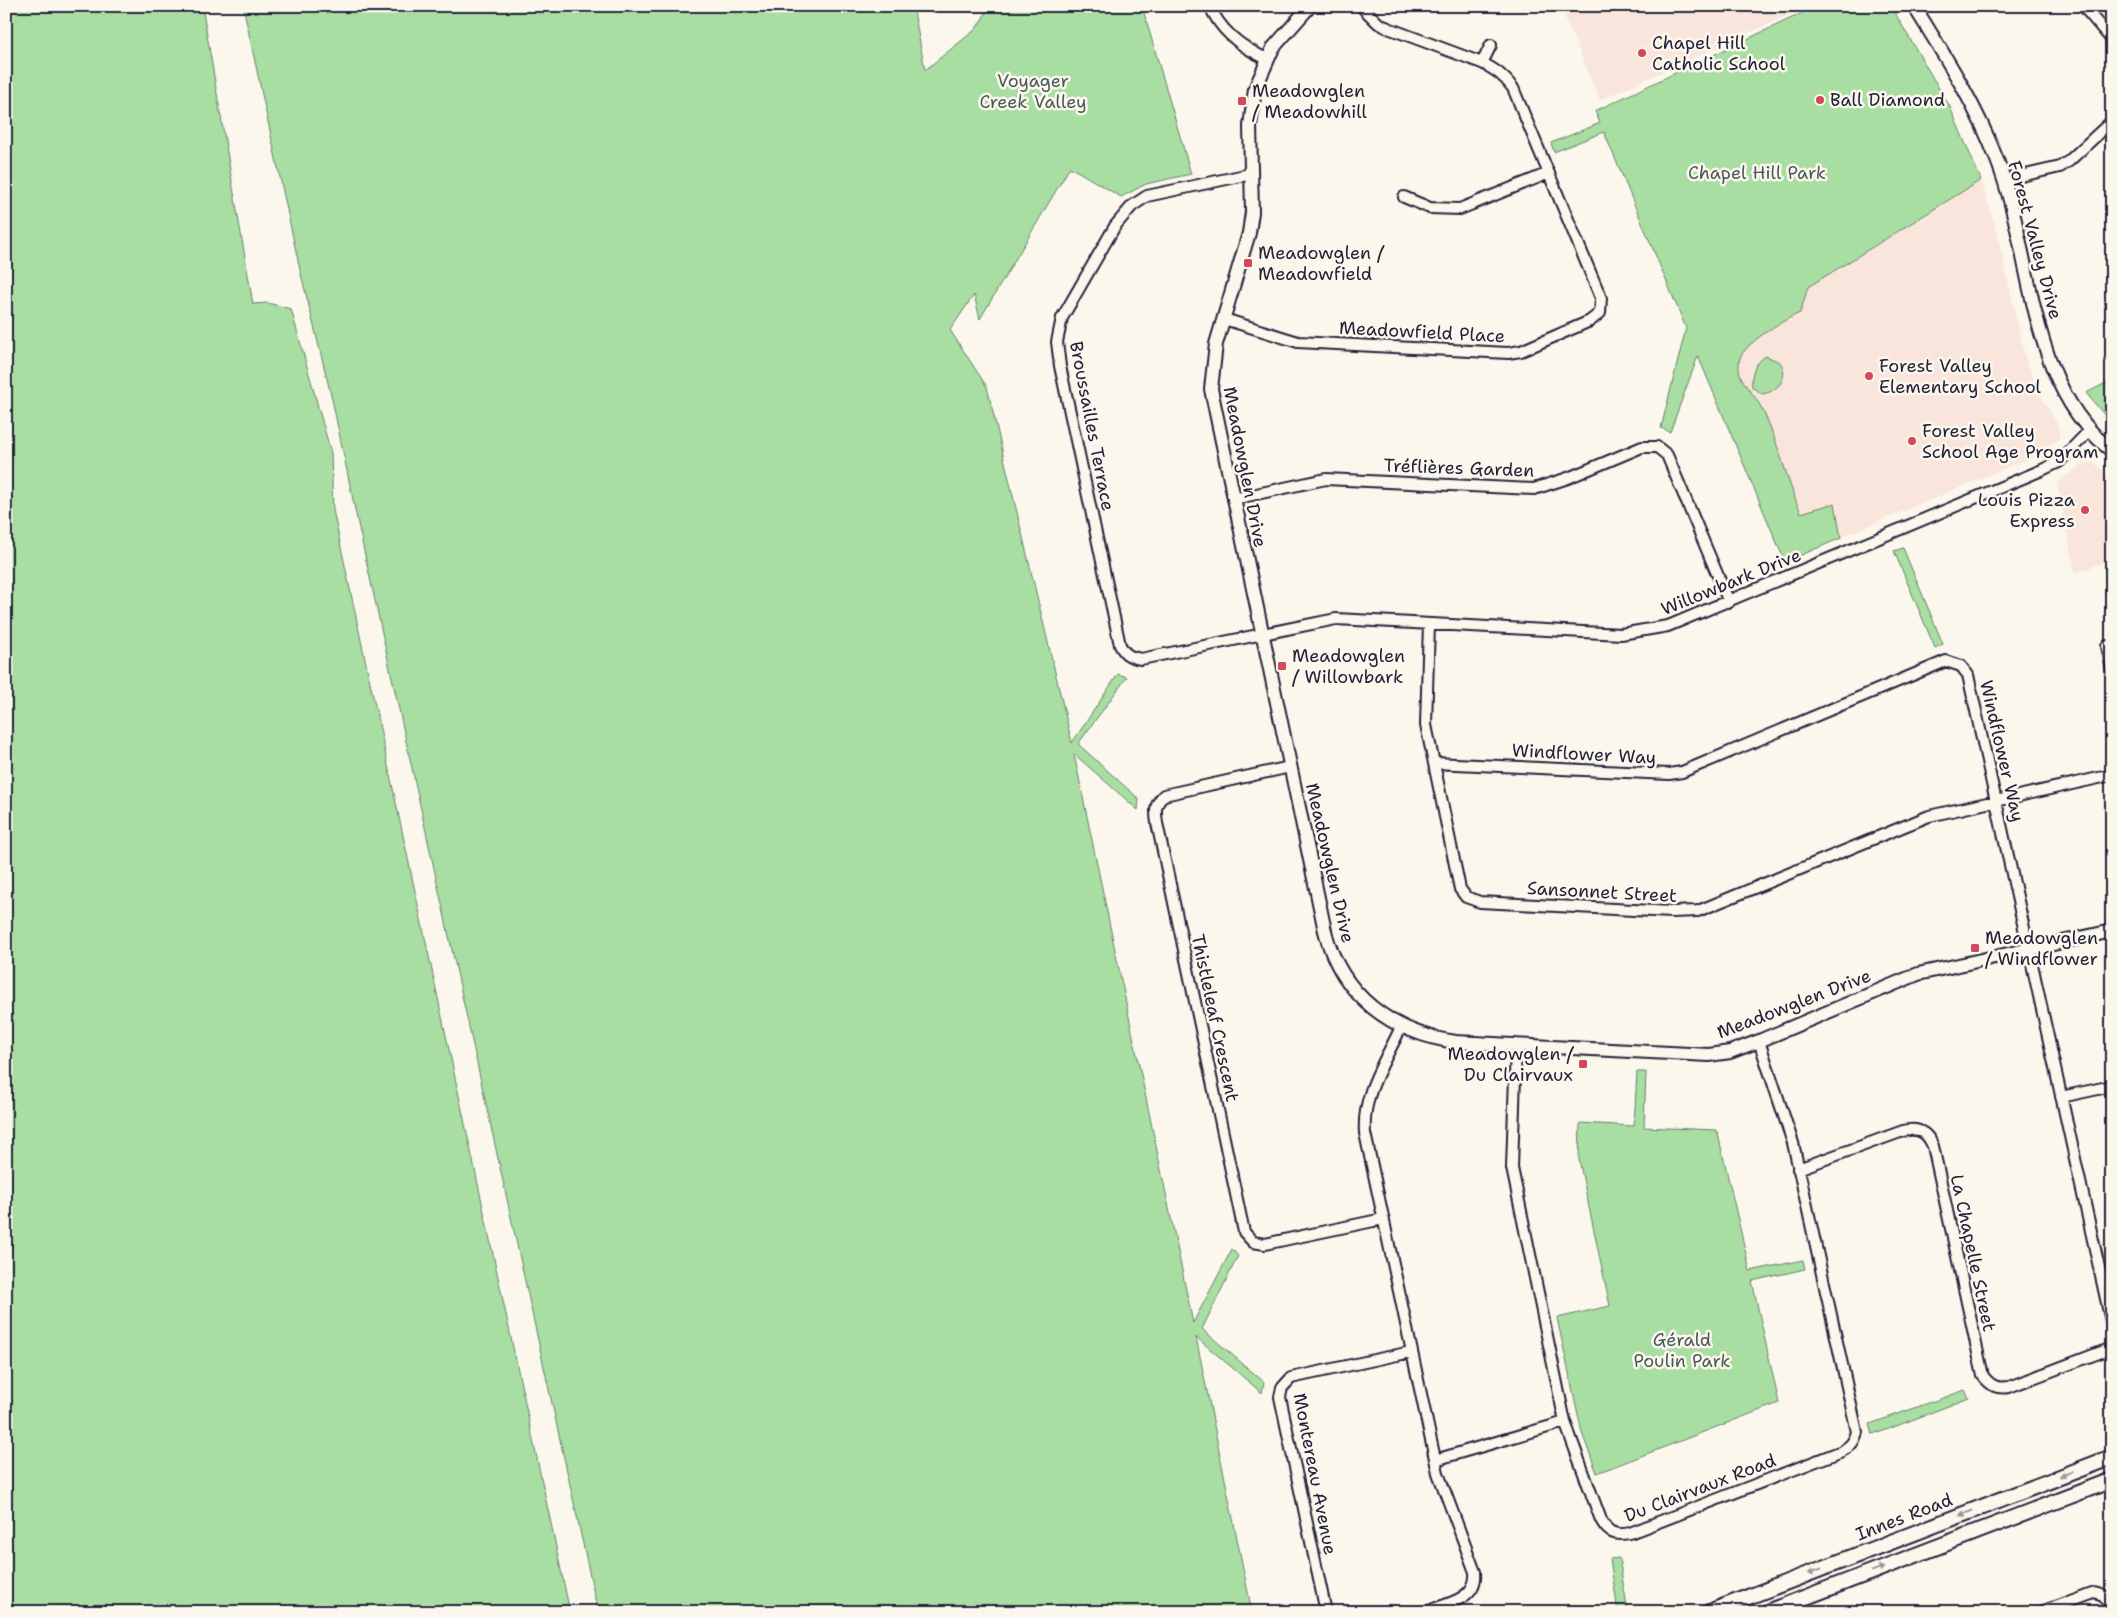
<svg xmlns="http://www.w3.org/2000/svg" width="2118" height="1618" viewBox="0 0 2118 1618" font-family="'Shantell Sans',sans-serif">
<rect width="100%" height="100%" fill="#fbf7ec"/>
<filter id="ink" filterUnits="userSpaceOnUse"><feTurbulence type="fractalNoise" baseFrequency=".02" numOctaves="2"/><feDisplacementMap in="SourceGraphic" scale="10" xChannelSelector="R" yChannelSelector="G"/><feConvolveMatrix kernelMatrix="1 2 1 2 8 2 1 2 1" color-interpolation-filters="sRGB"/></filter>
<g filter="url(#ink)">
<path fill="#f9e5db" d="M1560,6H1808L1600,100Z
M1981,180L1997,232L2025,357L2039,393L2059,427V439L2035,456L1784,561L1698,356Z
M2094,463L2112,477V559L2075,573L2057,483L2082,464Z"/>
<path fill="#a8dea1" stroke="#65806e" d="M6,6H202L253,304L268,303L291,309L331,453L333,510L570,1612H6Z
M243,6H913L925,70L976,29L990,6H1142L1191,174L1146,184L1121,197L1070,167L980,319L974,295L950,330L987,387L1072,743L1118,674L1127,677L1078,744L1139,799L1138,810L1074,754L1193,1323L1232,1249L1238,1256L1202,1329L1264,1382L1262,1393L1196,1337L1252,1612H598L357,519L332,399L300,270Z
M1817,6H1888L1893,10L1950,107L1981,180L1808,287L1800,313C1785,319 1740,345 1739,362C1737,382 1754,392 1762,409C1778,440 1786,479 1801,513L1835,503L1841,538L1785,562L1698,356L1670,432L1661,428L1686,328L1604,132L1554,152L1551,143L1600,123L1595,111Z
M1766,356L1780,362C1790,377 1778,392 1762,394L1752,387C1750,375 1755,362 1766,356Z
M2112,380V424L2086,393Z
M1903,548L1943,644L1935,648L1894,551Z
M1637,1072H1646L1644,1127L1717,1130L1750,1271L1803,1260L1805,1269L1752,1281L1779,1403L1597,1473L1582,1433L1557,1318L1610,1306L1579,1160L1580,1123L1634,1126Z
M1965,1390L1969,1398L1873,1435L1870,1424Z
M1619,1558L1628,1612H1618L1610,1559Z"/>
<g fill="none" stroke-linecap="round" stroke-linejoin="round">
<g stroke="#22223b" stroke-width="14">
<path id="minor" d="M1210,6C1220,31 1243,48 1267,59
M2083,6L2112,40
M1482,63L1491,45
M1250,174L1147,196L1132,206L1115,226L1062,318L1057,342L1060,366L1120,645C1125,655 1130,657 1141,659L1336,619L1621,634L1668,626L2042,470L2059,462L2090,430
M2004,180L2060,167L2069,161L2112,121
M1404,197L1430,208L1460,209L1549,173
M1224,319L1298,342L1508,353L1521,351L1590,321L1600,313L1601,298L1513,88C1504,76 1496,70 1482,63L1388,28L1378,23L1361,6
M1233,499L1326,479L1534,489L1568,478L1642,447H1657L1667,455L1729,602
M1429,624L1426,725L1460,889L1466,897L1480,902L1672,912L1698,911L1929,816L2112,775
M2107,646L2112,669
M1434,763L1669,774L1682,772L1946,661L1961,666L1968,675L2112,1326
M1290,767L1164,795C1155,804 1155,810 1157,823L1244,1232L1253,1242L1265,1244L1383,1219
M1401,1027C1385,1062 1362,1093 1365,1133L1438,1473L1475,1572C1478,1600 1445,1604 1424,1612
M1516,1045L1512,1168L1565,1422L1601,1520C1608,1533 1615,1536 1630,1533L1842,1451C1851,1446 1854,1442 1857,1432L1793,1143L1759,1041
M2061,1097L2112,1086
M1798,1169L1903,1131C1918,1127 1927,1132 1933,1146L1983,1376C1991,1386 1997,1389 2009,1387L2112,1348
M1435,1460L1565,1422
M1326,1612L1280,1397L1282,1388L1291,1378L1411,1352
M2041,1612L2092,1593C2100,1594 2107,1596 2112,1605"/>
</g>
<g stroke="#22223b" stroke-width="16">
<path id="tertiary" d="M1310,6L1273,48L1255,89L1250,126L1252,212L1249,233L1216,344L1211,389L1325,931C1341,996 1392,1033 1456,1042L1709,1055L1730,1052L1759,1041L1918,974L2112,931
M1914,6C1945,56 1976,105 1997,160C2034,254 2026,384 2112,451"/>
</g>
<g stroke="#22223b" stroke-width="18">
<path id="secondary" d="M1709,1612L2112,1457
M1767,1612L2112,1480"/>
</g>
<use href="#minor" stroke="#fbf7ec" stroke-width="10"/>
<use href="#tertiary" stroke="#fbf7ec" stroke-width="12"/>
<use href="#secondary" stroke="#fbf7ec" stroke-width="14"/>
</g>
<defs><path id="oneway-solid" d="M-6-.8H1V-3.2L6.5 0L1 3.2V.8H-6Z" transform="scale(1.25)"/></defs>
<g fill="#99979c">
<use href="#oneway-solid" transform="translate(2066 1474) rotate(159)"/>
<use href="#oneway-solid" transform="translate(1966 1513) rotate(159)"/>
<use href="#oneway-solid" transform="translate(1878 1569) rotate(-20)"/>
<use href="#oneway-solid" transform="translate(1815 1571) rotate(159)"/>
</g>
</g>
<g fill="#d1495b" stroke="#fbf7ec" stroke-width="2">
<circle cx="1642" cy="53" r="5"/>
<circle cx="1820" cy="100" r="5"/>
<rect x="1237" y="96" width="10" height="10" rx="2.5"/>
<rect x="1243" y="258" width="10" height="10" rx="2.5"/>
<circle cx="1869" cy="376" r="5"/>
<circle cx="1912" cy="441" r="5"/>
<circle cx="2085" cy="510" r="5"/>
<rect x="1277" y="661" width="10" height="10" rx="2.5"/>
<rect x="1970" y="943" width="10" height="10" rx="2.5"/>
<rect x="1578" y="1059" width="10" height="10" rx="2.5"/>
</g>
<g text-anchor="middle" stroke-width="5" stroke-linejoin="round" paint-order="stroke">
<g font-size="18" fill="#22223b" stroke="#fbf7ec" text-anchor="start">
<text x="1652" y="49">Chapel Hill<tspan x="1652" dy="21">Catholic School</tspan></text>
<text x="1252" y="97">Meadowglen<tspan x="1252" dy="21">/ Meadowhill</tspan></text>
<text x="1830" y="106">Ball Diamond</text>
<text x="1258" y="259">Meadowglen /<tspan x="1258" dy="21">Meadowfield</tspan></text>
<text x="1879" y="372">Forest Valley<tspan x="1879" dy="21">Elementary School</tspan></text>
<text x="1922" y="437">Forest Valley<tspan x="1922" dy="21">School Age Program</tspan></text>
<text x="2075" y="506" text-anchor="end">Louis Pizza<tspan x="2075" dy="21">Express</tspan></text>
<text x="1292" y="662">Meadowglen<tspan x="1292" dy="21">/ Willowbark</tspan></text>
<text x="1985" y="944">Meadowglen<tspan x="1985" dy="21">/ Windflower</tspan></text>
<text x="1573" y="1060" text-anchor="end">Meadowglen /<tspan x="1573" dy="21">Du Clairvaux</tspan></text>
</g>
<g font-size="18" fill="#4a5a5a" stroke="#fbf7ec">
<text x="1033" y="87">Voyager<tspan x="1033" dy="21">Creek Valley</tspan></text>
<text x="1757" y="179">Chapel Hill Park</text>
<text x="1682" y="1346">Gérald<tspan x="1682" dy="21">Poulin Park</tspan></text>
</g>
<g font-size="18" fill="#22223b" stroke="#fbf7ec">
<text transform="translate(2035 240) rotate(75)" y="6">Forest Valley Drive</text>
<text transform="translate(1422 332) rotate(3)" y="6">Meadowfield Place</text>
<text transform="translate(1092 426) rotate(79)" y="6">Broussailles Terrace</text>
<text transform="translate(1245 467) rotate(79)" y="6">Meadowglen Drive</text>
<text transform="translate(1459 468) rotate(2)" y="6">Tréflières Garden</text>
<text transform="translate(1731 582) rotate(-22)" y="6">Willowbark Drive</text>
<text transform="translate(2002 751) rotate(77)" y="6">Windflower Way</text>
<text transform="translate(1584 754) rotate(3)" y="6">Windflower Way</text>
<text transform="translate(1330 863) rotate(77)" y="6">Meadowglen Drive</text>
<text transform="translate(1602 892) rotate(3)" y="6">Sansonnet Street</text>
<text transform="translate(1794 1004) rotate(-21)" y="6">Meadowglen Drive</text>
<text transform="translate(1215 1018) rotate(78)" y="6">Thistleleaf Crescent</text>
<text transform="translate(1973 1253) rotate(78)" y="6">La Chapelle Street</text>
<text transform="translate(1315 1474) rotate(79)" y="6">Montereau Avenue</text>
<text transform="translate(1700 1488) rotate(-21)" y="6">Du Clairvaux Road</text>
<text transform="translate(1904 1517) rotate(-21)" y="6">Innes Road</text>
</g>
</g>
<rect width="2118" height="1618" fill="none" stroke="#fbf7ec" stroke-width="25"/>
<rect x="12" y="12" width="2093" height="1593" fill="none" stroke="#22223b" stroke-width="2" filter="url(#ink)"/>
</svg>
